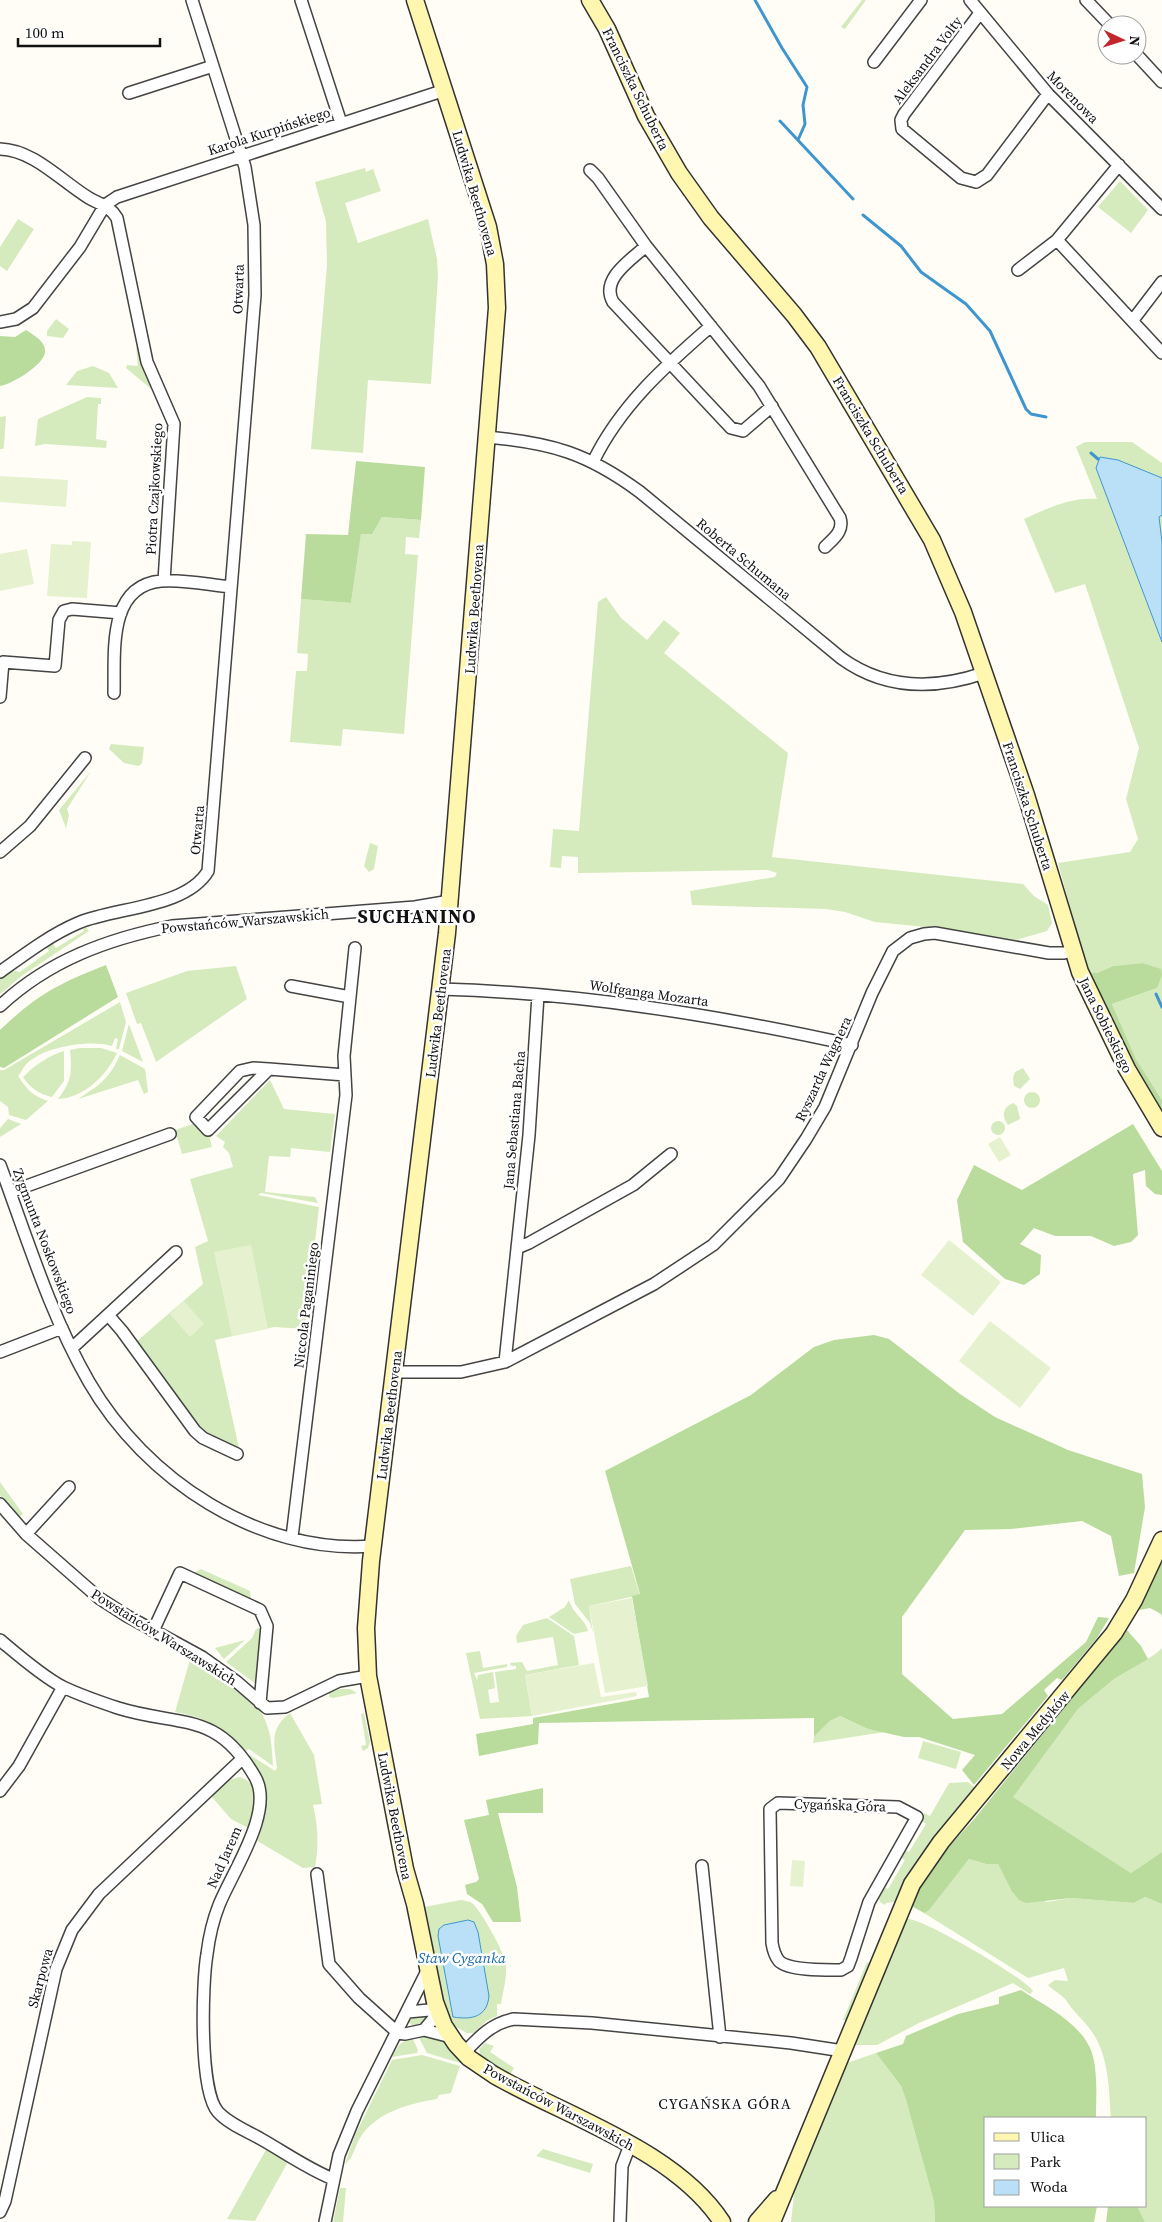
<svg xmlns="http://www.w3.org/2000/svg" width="1162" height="2222" viewBox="0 0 1162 2222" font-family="'Source Serif 4',serif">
<rect width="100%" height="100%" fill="#fffdf5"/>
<path fill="#d5ebbd" d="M862,0H866L845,29L841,27Z
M365,168L366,172L373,169L381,191L345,203L358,243L428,219L437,259L438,276L431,384L368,380L363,453L311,449L327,266L326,222L315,182Z
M1120,181L1148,210L1131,233L1098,207Z
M18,219L34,229L7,271L0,266V247Z
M56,319L69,329L63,338L47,336V331Z
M136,346L152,386L150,388L126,368L127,365L138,366Z
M93,366L109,373L118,388L66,385L77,371Z
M87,397L101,398V404H98L96,439L107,441L106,448L45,444L35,446L38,419Z
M6,416L4,446L3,449H0V417Z
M1085,442H1132L1162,463V1100L1136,1059L1112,1004L1157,988L1142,963L1113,966L1097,973H1088L1058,863L1130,852L1138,839L1126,799L1139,748L1085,584L1055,593L1024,519C1048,508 1071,497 1097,499L1076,447Z
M382,517L421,520L419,538L406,537L405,554L418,555L404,734L343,729L341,746L290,742L296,671H307L308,654L297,653L301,599L351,603L361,533H372Z
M606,597L621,618L647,640L664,620L680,633L664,653L788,753L772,857L1023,884L1034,896L1048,905L1052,923L1047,931L1009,942L946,929L875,922L845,912L826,909L692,905L690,891L775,877L777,873L768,870L582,873H578V857L562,856L561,868L550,867L553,829L579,831L598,602Z
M111,744L144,747L142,763L139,766L124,763L109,749Z
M91,771L67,809L69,815L66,828L59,810Z
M370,843L378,846L374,869L369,872L364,866Z
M84,925L89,931L23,975L0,994V978L11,970L20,972L49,951L45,945L51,941L56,948L84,931L81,926Z
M236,966L247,999L156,1062L141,1023L137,1024L126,993L187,971Z
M120,1002L126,1022L119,1049H116L118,1039L115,1038L112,1046C90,1039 38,1047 24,1067C22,1070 21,1073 18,1076C27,1089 31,1095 48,1101L26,1120L9,1115L8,1107L0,1101V1070H4Z
M129,1024L143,1062L122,1051Z
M80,1048H101L117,1053C107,1075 84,1098 58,1099C72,1081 72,1072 70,1050Z
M64,1051V1081L52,1097C39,1094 30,1088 23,1077C35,1065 48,1056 64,1051Z
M120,1055L145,1069L148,1092L144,1094L138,1080L78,1099C100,1085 109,1079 120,1055Z
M1023,1068L1030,1079L1020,1089L1014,1086L1013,1078L1015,1072Z
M270,1080L284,1109L335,1114L330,1152L291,1148L290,1157L269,1156L265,1192L315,1197L318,1203L261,1193L258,1195L319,1207L305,1329L274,1327L215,1340L239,1448L237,1451L201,1430L136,1342L203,1284L195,1247L208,1241L190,1179L233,1167L229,1153L223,1147L225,1142L216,1136Z
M1024 1100a8 8 0 1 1 16 0a8 8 0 1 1-16 0Z
M1013,1103L1017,1106L1020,1119L1008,1125C1001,1116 1003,1107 1013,1103Z
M8,1119L21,1124L0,1137V1128Z
M991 1128a7 7 0 1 1 14 0a7 7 0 1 1-14 0Z
M196,1123L205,1136H209L212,1147L182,1154L175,1130Z
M0,1482L23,1514L18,1518L0,1495Z
M631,1566L640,1595L589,1606L593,1633L590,1623L575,1604L570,1579Z
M201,1569L250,1591L251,1600L194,1573Z
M569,1600C572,1613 586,1620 588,1631L574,1634L549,1617L565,1607Z
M547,1618L574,1636L579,1665L525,1675L532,1716L480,1719L466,1653L480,1651L483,1668L507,1664V1667L474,1673L477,1680L478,1675L493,1672L495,1688L488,1690L490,1703L499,1702L495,1672L516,1669V1666H511L510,1663L522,1662L527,1671L558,1665L553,1637L517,1643L516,1636L523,1625Z
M263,1626L260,1687L226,1662L252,1638L256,1629Z
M245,1640L224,1659L215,1648Z
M1162,1648V1852L1131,1873L1012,1797L1078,1709L1114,1679L1154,1655Z
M191,1656C218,1674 258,1694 268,1728C272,1740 272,1754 273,1766L249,1749L246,1751C225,1729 205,1717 175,1712Z
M340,1689H350L357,1693L333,1698L329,1697V1693Z
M290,1713L314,1755L322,1804L313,1805C318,1826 319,1845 315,1867L303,1868L254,1839L262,1818L248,1758L250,1755L275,1771L277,1768C274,1744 269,1729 290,1713Z
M364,1713L370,1742L368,1748L363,1751L361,1746L366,1745L361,1714Z
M840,1716L868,1729L885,1732L813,1743L814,1737L830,1721Z
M923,1741L961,1752L956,1769L918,1758Z
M239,1777C262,1782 255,1812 248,1828L231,1819L211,1796L229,1780Z
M968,1782L979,1791L904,1884L895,1902L886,1903L885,1905L880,1902L878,1896L883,1887L888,1889L905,1860L900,1857L904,1850L909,1852L926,1824L920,1820L924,1813L930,1816L949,1783Z
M969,1859L986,1864H998L1011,1890L1047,1902L1071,1898L1134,1903L1145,1897L1162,1904V2222H1145L1137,2206H1146V2118H1111C1109,2090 1109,2056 1092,2032C1085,2021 1073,2012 1066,2000C1062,1995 1053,1990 1048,1985L1055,1980L1068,1981L1064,1968L1028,1978L924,1913Z
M461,1900C465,1901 469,1901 472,1903C480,1909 506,1955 506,1965C507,1978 503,1991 501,2004H497V2016L486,2021L474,2033H467L452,2025L442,1997L424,1907Z
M908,1919C924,1919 1025,1978 1033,1991L1030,1994L1013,1983L919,2023L877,2045H855L853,2043L901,1923Z
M867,1962L871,1964L847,2021L843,2020Z
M421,2014L430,2016L426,2022L415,2027L408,2022L412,2017Z
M418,2036C440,2036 448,2045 462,2061L460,2063L427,2053Z
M412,2037L418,2050L417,2053L391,2057L400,2044Z
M485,2043L494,2046L490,2052L514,2068L510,2075L480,2055L479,2049Z
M876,2053L901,2086L906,2100L934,2202L935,2222H791L795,2185L844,2064Z
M422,2055L460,2066L451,2093L439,2095L437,2099C408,2104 376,2112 360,2138C354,2148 354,2157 345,2164L355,2135L392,2060Z
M267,2148L289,2160L255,2221L227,2219Z
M543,2149L593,2164L590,2173L536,2156Z
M340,2188H346L343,2222H333Z"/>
<path fill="#b9dc9c" d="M26,330C33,335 46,341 45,352C45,364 11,385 0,386V336L15,337Z
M356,461L425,467L421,520L382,517L372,534H361L351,603L301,599L306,534L348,535Z
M1142,963L1161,969L1162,975L1157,988L1112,1004L1136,1059L1162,1100V1118L1131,1065L1088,973H1097L1113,966Z
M106,965L118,997L4,1068L0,1067V1030C38,994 58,984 106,965Z
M1133,1124L1162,1171V1195L1155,1194L1146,1186L1145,1170L1133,1174L1138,1235L1131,1242L1114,1246L1091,1236H1055L1034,1228L1020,1244L1041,1255L1040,1274L1024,1285L1005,1279L963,1242L957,1200L974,1165L1022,1190Z
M874,1335L889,1339L960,1394L995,1417L1068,1450L1142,1474L1145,1507L1134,1573L1119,1576L1111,1536L1082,1521L1011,1529L965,1530L902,1617V1674L953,1719L1002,1714L1086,1642L1098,1617L1109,1618L1097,1638L1062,1680L1057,1678L1044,1690L1048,1696L974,1785L962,1770L975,1755L919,1737H904L868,1729L840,1716L830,1721L814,1737V1718L539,1723L538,1744L479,1756L476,1734L533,1724V1718L649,1697L632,1596L640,1594L605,1471L751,1395L814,1347L834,1340Z
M1162,1559V1617L1161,1614L1150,1608L1139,1610Z
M1127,1630L1141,1646L1148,1659L1114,1679L1078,1709L1013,1797L1131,1873L1162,1852V1904L1145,1897L1134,1903L1071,1898L1026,1903L1019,1900L1011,1890L998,1864H986L969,1859L929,1910L924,1913L908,1904L946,1850L975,1818Z
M543,1788V1813H498L517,1887L521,1922H493L482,1904L467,1894L465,1885L476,1882L479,1879L464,1820L489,1815L486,1800Z
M1021,1990C1045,2006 1082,2023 1092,2053C1098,2073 1096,2097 1096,2118H986V2206H1097L1094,2222H935L934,2202L906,2100L901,2086L876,2053L903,2044L906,2036L958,2014L999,2004V1997Z
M1108,2206H1137L1145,2222H1106Z"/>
<path fill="#e6f2cf" d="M0,476L68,480L66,507L0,502Z
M72,541L91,542L87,598L47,596L51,544L72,545Z
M27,549L34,584L0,591V554Z
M1000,1137L1011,1155L999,1162L988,1144Z
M949,1240L1001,1282L973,1316L921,1275Z
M251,1245L268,1329L232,1336L214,1252Z
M184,1301L204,1324L190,1337L170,1314Z
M990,1321L1051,1368L1020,1408L959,1361Z
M632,1598L648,1686L605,1693L589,1606Z
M594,1663L601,1697L636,1692L637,1696L532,1716L525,1675Z
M792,1860L805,1861L803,1887L790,1886Z"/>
<path fill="#b9e0f7" stroke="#3f96cf" d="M1100,457L1118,460L1162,478V515L1159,517L1162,542V642L1096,468Z
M468,1920L474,1922L478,1932L489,1996C487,2017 472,2020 453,2017L438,1936L439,1929L444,1925Z"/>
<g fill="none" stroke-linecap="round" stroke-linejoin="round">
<path stroke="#3f96cf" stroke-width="3" d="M755,0L782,48L807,87L803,105L805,124L798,140
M780,121L853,199
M863,215L901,246L921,272L966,304L990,331L1026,409L1031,414L1046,417
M1091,453L1098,459
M1156,994L1162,1007"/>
<g stroke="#444" stroke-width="14">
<path id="street" d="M301,0L341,123
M970,0L1048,94L1162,209
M1086,0L1110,25
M980,13L904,114L901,120L902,129L961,178L976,182L987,175L1048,94
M1137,55L1162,82
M874,62L921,0
M129,93L213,66
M0,149C34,150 61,181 89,198C101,205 110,206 117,218L147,362L174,424L164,581
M590,170L598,178L646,246L759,386L840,518C844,531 834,538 825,547
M1057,240L1162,353
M646,246C631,260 600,279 613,302L731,428L743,431L772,406
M1018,270L1057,240L1119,165
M1133,320L1162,282
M0,322L16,319L33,308L80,247L105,205L117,197L445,90
M487,437C552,443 587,453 640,492L841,658C885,690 934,690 984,673
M593,462C620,406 665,366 711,326
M114,693C115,653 107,586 161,581C184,579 209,585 231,587
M0,697L3,662L55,666L59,620L64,611L72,609L121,613
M0,852L30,826L85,758
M0,972C25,954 50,935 78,923C116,907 186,908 208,871L255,295L254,225L245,167L192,0
M291,986L350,997
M440,989C580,993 716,1015 852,1045
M0,1006C49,960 108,939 172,926L415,907L450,901
M269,1069L253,1068L240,1071L196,1117L208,1130L269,1069L345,1075
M0,1165C27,1238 50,1314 89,1382C145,1479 259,1555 373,1546
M10,1192L170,1134
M517,1248L529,1243L633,1185L671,1154
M109,1316L122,1331L195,1431L203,1438L237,1454
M72,1348L176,1252
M0,1352L62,1328
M505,1362L529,1135L538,995
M394,1372H461L505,1362L654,1284L713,1245L779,1179L806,1139L825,1107L872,993L893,951L910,938L924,934L935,933L1049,953H1064L1072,951
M0,1504L26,1534L99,1598L127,1616L202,1657L237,1682L267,1708L285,1707L339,1681L368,1676
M26,1534L69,1487
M292,1537L346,1095L344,1056L355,948
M153,1631L180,1573L260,1610L267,1626L260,1703
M0,1640C18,1655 43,1677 63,1687C80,1695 100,1702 118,1708C179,1727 217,1710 255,1777C275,1811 232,1872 219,1905C213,1920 209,1938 207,1954C202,1983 199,2091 218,2112C229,2124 247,2131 261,2139C284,2152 308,2169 333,2179
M0,1791L19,1766L63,1687
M778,1803L898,1807L917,1817L869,1902L851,1958L848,1966L841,1970C827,1970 789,1971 779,1961C775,1956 773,1949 772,1943L770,1809Z
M702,1866L720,2037
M317,1874L329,1964L359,1998L398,2033
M408,2012L429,2010L438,2013L424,2030
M398,2033L405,2034L424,2030L451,2037
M464,2053C479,2037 492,2023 514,2019L592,2023L791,2043L843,2051
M0,2212L5,2201L56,1969L72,1930L99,1894L242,1759
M325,2222L339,2155L357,2111L428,1969
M620,2222L622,2166L630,2145"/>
</g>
<g stroke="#333" stroke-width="19">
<path id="secondary" d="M415,0L488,227L495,264L497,308L447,933L371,1561L366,1628L368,1676L405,1869L415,1904L435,2002L444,2026L456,2044L469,2058L494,2075C567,2117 675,2150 722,2222
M590,0L607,29L646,116L679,173L711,218L794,315L818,347L932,540L963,612L1026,795L1080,972L1127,1069L1162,1128
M757,2222L777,2199
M772,2222L912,1884L941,1842L1114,1633L1134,1600L1162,1540"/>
</g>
<use href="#street" stroke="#fff" stroke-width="11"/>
<use href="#secondary" stroke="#fff6b0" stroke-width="16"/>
</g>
<g text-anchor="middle" stroke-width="5" stroke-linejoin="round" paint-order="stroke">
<g font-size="14" fill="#111" stroke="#fff">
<text transform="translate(927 60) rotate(-53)" y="5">Aleksandra Volty</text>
<text transform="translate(636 89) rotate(64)" y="5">Franciszka Schuberta</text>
<text transform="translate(1073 97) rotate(46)" y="5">Morenowa</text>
<text transform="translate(269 131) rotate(-18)" y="5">Karola Kurpińskiego</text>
<text transform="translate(475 193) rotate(74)" y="5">Ludwika Beethovena</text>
<text transform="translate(238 289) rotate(-88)" y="5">Otwarta</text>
<text transform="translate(871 435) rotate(59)" y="5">Franciszka Schuberta</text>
<text transform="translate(154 489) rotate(-87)" y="5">Piotra Czajkowskiego</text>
<text transform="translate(744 559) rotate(40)" y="5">Roberta Schumana</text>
<text transform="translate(474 609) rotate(-86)" y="5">Ludwika Beethovena</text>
<text transform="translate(1028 806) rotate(72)" y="5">Franciszka Schuberta</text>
<text transform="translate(197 830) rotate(-85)" y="5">Otwarta</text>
<text transform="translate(245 921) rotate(-5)" y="5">Powstańców Warszawskich</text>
<text transform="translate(649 993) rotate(8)" y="5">Wolfganga Mozarta</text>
<text transform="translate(438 1013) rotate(-83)" y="5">Ludwika Beethovena</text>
<text transform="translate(1106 1025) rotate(64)" y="5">Jana Sobieskiego</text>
<text transform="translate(823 1069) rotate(-65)" y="5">Ryszarda Wagnera</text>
<text transform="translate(514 1120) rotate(-85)" y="5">Jana Sebastiana Bacha</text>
<text transform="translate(45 1241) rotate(69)" y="5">Zygmunta Noskowskiego</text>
<text transform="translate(306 1305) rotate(-83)" y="5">Niccola Paganiniego</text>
<text transform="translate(389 1415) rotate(-83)" y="5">Ludwika Beethovena</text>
<text transform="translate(164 1637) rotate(32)" y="5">Powstańców Warszawskich</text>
<text transform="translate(1035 1730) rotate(-50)" y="5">Nowa Medyków</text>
<text transform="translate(840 1805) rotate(2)" y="5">Cygańska Góra</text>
<text transform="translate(395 1816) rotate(79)" y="5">Ludwika Beethovena</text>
<text transform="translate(224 1857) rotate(-66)" y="5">Nad Jarem</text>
<text transform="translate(40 1978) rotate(-75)" y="5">Skarpowa</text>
<text transform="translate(559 2107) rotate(28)" y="5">Powstańców Warszawskich</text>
</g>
<g font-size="15" font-style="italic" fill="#1768a6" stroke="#fff">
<text x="462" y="1963">Staw Cyganka</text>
</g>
<g font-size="15" letter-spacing="1" fill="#111" stroke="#fff">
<text x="725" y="2109">CYGAŃSKA GÓRA</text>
</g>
<g font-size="19" font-weight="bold" letter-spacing="1" fill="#111" stroke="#fff">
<text x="417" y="923">SUCHANINO</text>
</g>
</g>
<rect x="984" y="2117" width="162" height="90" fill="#ffffff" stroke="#a0a0a0"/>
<rect x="994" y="2133" width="25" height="8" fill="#fff6b0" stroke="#a0a0a0"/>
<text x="1030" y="2142" font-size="15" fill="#111111">Ulica</text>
<rect x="994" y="2154" width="25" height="15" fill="#d5ebbd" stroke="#a0a0a0"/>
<text x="1030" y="2167" font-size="15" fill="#111111">Park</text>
<rect x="994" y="2180" width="25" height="15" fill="#b9e0f7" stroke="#a0a0a0"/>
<text x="1030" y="2192" font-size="15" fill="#111111">Woda</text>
<g transform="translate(1122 40) rotate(94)"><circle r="24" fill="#ffffff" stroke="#a0a0a0"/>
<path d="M0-4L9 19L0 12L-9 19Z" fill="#c4262e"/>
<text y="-8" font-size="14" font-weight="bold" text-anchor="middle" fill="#111111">N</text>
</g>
<path d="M18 38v8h142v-8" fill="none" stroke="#111111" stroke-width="2.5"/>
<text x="25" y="38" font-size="15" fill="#111111" stroke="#ffffff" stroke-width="4" paint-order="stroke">100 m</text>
</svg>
